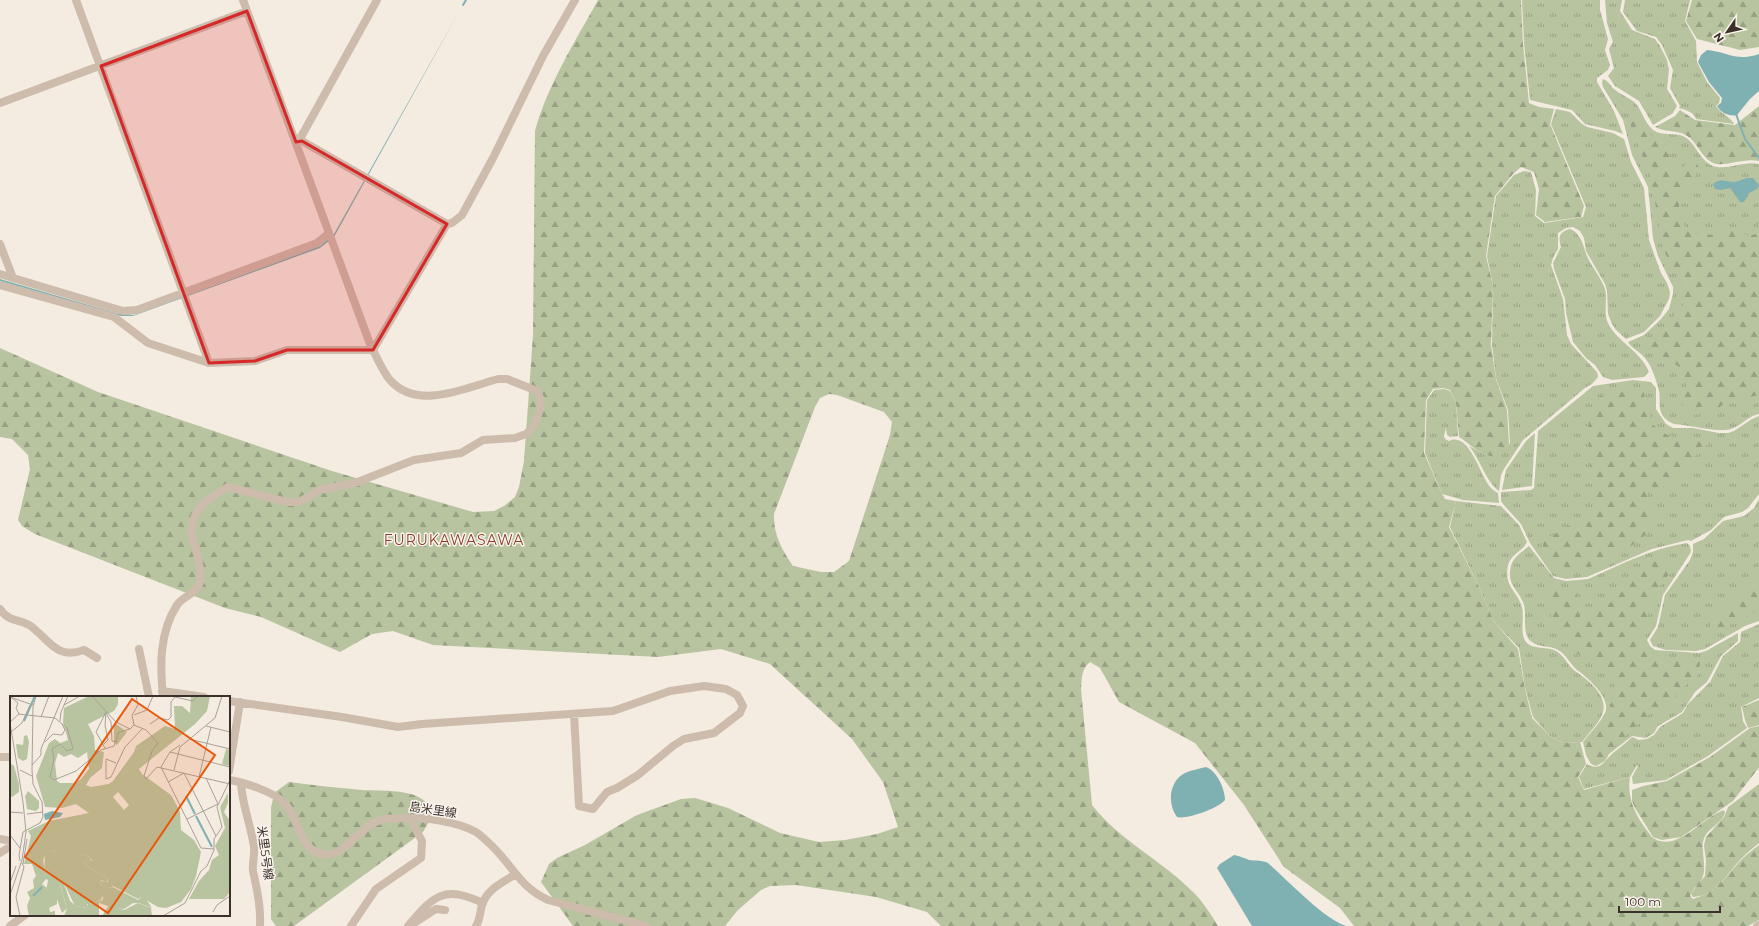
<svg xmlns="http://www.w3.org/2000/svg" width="1759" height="926" viewBox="0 0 1759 926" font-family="Montserrat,'Noto Sans JP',sans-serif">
<defs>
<pattern id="grass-tufts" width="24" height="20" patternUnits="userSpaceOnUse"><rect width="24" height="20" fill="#b8c4a0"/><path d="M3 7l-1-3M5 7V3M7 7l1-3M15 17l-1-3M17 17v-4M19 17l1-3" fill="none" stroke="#97a083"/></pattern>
<pattern id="forest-firs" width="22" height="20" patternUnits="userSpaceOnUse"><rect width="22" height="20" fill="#b8c4a0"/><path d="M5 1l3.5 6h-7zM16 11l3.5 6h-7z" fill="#97a083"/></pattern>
</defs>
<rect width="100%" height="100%" fill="#f4ebe1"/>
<path fill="url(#grass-tufts)" d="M1522,0H1600V10L1608,39L1605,50L1610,65L1608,70L1597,78V82L1614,111L1623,134L1615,131L1585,124L1572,110L1530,100L1524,43Z
M1605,0H1622L1620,11L1632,30L1655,39L1660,46L1667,60L1669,70L1667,89L1677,106L1673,113L1653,125L1639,101L1615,86L1608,76L1614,68L1609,49L1613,42L1607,23Z
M1625,0H1690L1685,21L1696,41L1697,62L1707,82L1720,98L1719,103L1716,106C1721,114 1730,116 1734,124L1696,119C1694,112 1686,110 1679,108L1680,106L1670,88L1673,70L1662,45L1656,37L1637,31L1623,12Z
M1603,79C1609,81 1610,86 1614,89C1620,95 1632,98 1637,105C1642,112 1645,122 1651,128C1658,136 1671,133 1680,135C1696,139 1699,164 1717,167C1730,169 1744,161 1759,164V414C1748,416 1741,426 1731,429C1719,433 1689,425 1674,424C1653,415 1663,402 1658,387C1655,377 1651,364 1644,357C1639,351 1631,348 1628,342L1644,335L1661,319L1669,309L1673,294V287L1658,256L1653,239L1648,187L1632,155L1623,120L1603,87L1602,82Z
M1556,109L1570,112L1581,123L1587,127L1613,133L1624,139L1631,162L1644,188L1649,240L1661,273L1667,283L1670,292L1669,299L1660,316L1644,332L1626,339L1616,330L1612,324L1608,314L1607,291L1605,284L1586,251L1584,238L1580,231L1573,227L1566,228L1558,233V249L1553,258L1551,265L1563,299L1567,335L1571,344L1597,372L1598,377L1592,384L1585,388L1523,440L1504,469L1501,475L1499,491C1486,482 1480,459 1469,446C1490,457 1492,462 1510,443L1508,410L1496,378L1492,345L1493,286L1487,256L1496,196L1514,175L1524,171L1531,172L1536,190L1535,216L1544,223L1583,217L1586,207L1551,124Z
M1570,229C1572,230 1575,231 1577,234C1583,240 1584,249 1587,256C1592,268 1601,277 1605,289C1608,300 1603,312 1608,323C1617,342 1641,351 1649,372L1644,377L1612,380L1603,377L1595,365L1586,358L1573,342L1566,313L1565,299L1554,269L1553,263L1561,247C1558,237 1559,232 1570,229Z
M1633,380L1651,382L1656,388V409L1666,424L1673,428H1693L1719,433H1728L1734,431L1752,419L1759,416V494L1748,508L1742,512L1724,517L1711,530L1691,541L1688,540L1652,549L1587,577L1566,579L1553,576L1530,543L1521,524L1503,504L1501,501V492L1531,490L1534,488L1538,431L1593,386Z
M1444,389L1450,391L1456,403L1458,436L1450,437L1447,435L1446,428L1444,436L1445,439L1449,441C1470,431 1480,477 1491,488C1493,490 1496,492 1498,493L1499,503L1463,500L1442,494L1425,453L1427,400L1434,390Z
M1535,433L1532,486L1502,490L1506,470L1526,441Z
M1759,499V621L1745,626L1705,649L1696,651L1666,650L1653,646L1650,640L1658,627L1665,595L1690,560L1693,552V544L1704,539L1723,521L1744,516L1754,508Z
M1456,501L1501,506L1519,525L1527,542C1523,551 1511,554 1508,565C1504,586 1515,589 1521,604C1526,616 1518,634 1527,643C1533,649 1546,647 1554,650C1564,654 1567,665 1575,671C1588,680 1610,696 1602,715C1598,724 1588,734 1582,742L1563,743L1550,736L1533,717L1525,688L1519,648L1494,622L1480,589L1450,527Z
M1687,543L1690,546L1691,552L1663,595L1656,626L1647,640L1650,646L1655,650L1699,653L1706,651L1738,633V641L1721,656L1707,682L1695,692L1682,712L1658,726L1654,733L1646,738L1632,736L1609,754L1605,761L1596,766L1591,764L1586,755L1583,742C1590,733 1600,723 1605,713C1612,698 1587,677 1577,670C1570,664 1566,654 1558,650C1550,645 1539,648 1532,642C1521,635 1527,615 1524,605C1519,589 1506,586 1511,566C1513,557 1522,552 1529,546L1554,578L1566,581L1588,579C1620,565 1652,548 1687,543Z
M1759,624V698L1741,707L1743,721L1747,728L1708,756L1666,780L1633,784L1632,777L1638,766L1637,765L1630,777L1584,789L1579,777L1587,764C1600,772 1604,761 1613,753C1619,748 1626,743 1632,737L1639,740L1647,739L1654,735L1660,727L1683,713L1688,704L1710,682L1723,656L1740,642L1741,632Z"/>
<path fill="url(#forest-firs)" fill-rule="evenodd" d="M598,0H1521L1523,44L1529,103L1539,107L1554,109L1550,124L1584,206L1581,217L1545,222L1536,215L1539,189L1534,172L1521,167L1513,174L1495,196L1486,256L1493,286L1491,345L1496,379L1507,410L1509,444C1506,447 1502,453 1498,455C1485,461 1468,442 1459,437L1456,403L1450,390L1443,388L1433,389L1426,400L1424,453L1442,494L1445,499L1456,501L1449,527L1480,589L1494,622L1518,649L1525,689L1532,718L1550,736L1563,743L1580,742L1586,764L1578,777L1584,790L1630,777C1626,800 1638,820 1652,837C1676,855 1702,817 1724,810L1725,813C1722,823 1710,827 1705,836C1699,847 1707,863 1703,876C1701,884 1692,888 1690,896L1693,899L1696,898C1718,891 1727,875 1742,859C1747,854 1753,850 1759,845V920L1748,926H1354L1340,908L1284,867L1244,805L1195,743L1119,702L1100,668L1090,662C1081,669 1082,678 1081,689L1092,805C1120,841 1163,861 1194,893C1204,903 1211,915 1218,926H941L927,912L876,897L796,885L770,886L761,890L737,911L725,926H573L541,882L549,864L557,858L585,845L637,815L681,799L695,798L728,808L780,833L819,842L845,840L877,834L898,827L883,782L852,739L770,664L721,649L658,657L433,645L393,631L372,634L340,652L261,617L225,608L35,534L22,526L18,520L30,469L28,455L12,439L0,437V348L98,392L332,471L473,512L494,511L504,506L515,497L519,487L524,461L533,335L535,131C548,84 575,42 598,0ZM829,394L837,395L884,412L892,422L890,435L849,561L834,572H821L793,566C782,550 773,534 774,514L815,407L820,398Z
M1692,0H1759V47L1740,50L1697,39L1686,21Z
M1759,106V161C1744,158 1727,166 1716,164C1704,161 1698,145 1690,138C1680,129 1666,133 1655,127L1675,116L1680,110L1695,120L1735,125Z
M1635,117C1644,130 1654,139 1669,147V166L1682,171L1687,160L1695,158L1699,169L1679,205L1680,218L1689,233L1715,235L1729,227L1749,236L1759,233V395L1726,402L1716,410L1694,415L1682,407L1687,384L1683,369L1652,351L1650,343L1686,302L1680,276L1663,250L1651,178L1629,121Z
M1643,390L1652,424L1667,435L1680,439L1698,438L1709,443L1692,459L1685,472L1666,485L1657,489L1649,490L1647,496L1651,503L1654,522L1643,538L1614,557L1581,570L1563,569L1550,556L1541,542L1591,513L1596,500L1591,478L1588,429L1593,399C1608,392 1626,391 1643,390Z
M1658,557L1670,558L1673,569L1659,587L1640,636L1643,647L1655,657L1679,659L1699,657L1700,664L1697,677C1686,685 1676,691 1671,704L1646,716L1608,753L1603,760L1596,764L1589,760L1584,742L1608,712L1613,697L1615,677L1595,661L1578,654C1571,636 1569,630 1552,620C1548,606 1547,597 1551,584L1563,587L1567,591L1576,590L1578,611L1581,619L1597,613L1612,601L1623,587L1637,576L1647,565Z
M1759,577V609C1745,618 1727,629 1710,630C1711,611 1730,604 1743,593C1749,588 1754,583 1759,577Z
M1759,700V725L1748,728L1745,720L1742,707Z
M1759,726V768L1757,770L1733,801L1681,837L1662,840L1653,837L1635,808L1632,801V790L1643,786L1667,781L1710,757L1750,728Z
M289,782C313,785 338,788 362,790C379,791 407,789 422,799C428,803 430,811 431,818L423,832L294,926H276L271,919V809L274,793Z
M1759,784V843C1752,849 1745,854 1740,860C1727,874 1715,896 1693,897L1691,894L1692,892L1705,876L1706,861L1704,845L1706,837L1724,817L1728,807Z"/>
<path fill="#7fb0b2" d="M460,10L334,237L320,248L133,316H121L0,281V279L119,314L134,315L320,246L334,234Z
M1707,50C1728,52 1736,62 1759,54V91L1750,99L1737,115C1730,117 1721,113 1717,106L1721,103L1722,98L1709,82L1698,62L1701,55Z
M1747,178H1753L1759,185L1757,189L1749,193L1744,202H1740L1730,188L1721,190L1715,189L1713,185C1718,177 1727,182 1734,182C1737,182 1743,179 1747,178Z
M1206,767C1217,771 1225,789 1225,800C1219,808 1186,820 1177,817C1167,804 1169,781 1185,773C1191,770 1199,769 1206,767Z
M1234,855C1240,856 1244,858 1249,860C1256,861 1262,860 1268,863C1286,879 1325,920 1346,926H1252L1217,868L1220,864Z"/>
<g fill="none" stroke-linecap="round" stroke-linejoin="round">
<path stroke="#7fb0b2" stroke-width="2" d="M463,5L466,0
M1736,114L1745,139L1759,158"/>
<path stroke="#cdbbac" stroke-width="8" d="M76,0L209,363
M0,103L247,11
M296,142L302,141L447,224L452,223L462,215L493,158L543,56L575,0
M296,142L301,137L377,0
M0,244L13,278
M0,274L123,311L137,310L317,243L329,233
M0,285L114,317L148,343L209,363L255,361L287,350H373
M373,350L447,224
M0,609C9,622 18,619 29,625C33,627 36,631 39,633C54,648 62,658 84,650L97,658
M139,649L149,697
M162,691L204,697
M163,697C160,666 159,633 177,605C183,596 197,594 200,582C202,577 200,569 199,564C198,554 194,546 192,537C188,511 209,497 228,487L287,502H299L320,490L355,483L414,460L461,453L483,440L515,438L526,434L534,426L540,409L541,400L537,391L507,379H498C467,387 418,411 391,381C383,373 376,355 370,344L243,0
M229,701L342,717L398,727L422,724L613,711L670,691L704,686L726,689L737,695L743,706L740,713L714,733L684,739L673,746L638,775L617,788L607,792L593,809L579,806L574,714
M0,757H11
M229,771L240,702
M229,780C243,782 275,792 284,803C289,808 293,815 295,821C300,831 304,845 314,851C341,867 357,827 378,821C386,818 397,818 405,818C425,817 458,822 476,832C482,836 489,843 494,848C513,867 521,888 548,900L646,926
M241,783C242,805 251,825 254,847C255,854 252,863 253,871C257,890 261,907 260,926
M0,839L11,841
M0,853L11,846
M411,925L436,909L445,910
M10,926L25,915
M351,926L376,889L421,858L422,841L410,818
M408,926C434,895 444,885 483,903
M476,926C480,920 480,912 482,905C487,889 503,882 516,874
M1757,926L1759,925"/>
</g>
<path fill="#d62828" fill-opacity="0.2" stroke="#d62828" stroke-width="3" stroke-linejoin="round" d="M247,11L296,142L302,141L447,224L373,350H287L255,361L209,363L101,66Z"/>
<g text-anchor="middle" stroke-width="3" stroke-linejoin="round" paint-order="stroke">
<g font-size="12" fill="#3b302b" stroke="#fbf5ee">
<text transform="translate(433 810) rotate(8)" y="4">島米里線</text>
<text transform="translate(265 853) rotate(82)" y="4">米里5号線</text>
</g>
<g font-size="14" letter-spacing="1" fill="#8c3b22" stroke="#fbf5ee">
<text x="454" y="545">FURUKAWASAWA</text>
</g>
</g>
<g transform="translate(10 696)">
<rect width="220" height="220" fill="#f4ebe1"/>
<path d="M47,153L78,160L82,165L76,164L74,168L97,182V186L91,184L90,189L101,192L103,191L128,204L131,201L136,203L142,212L129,207H123L114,213L104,212L89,207L93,203V200L83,208H77L78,212L65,210L54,187L50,189L57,212L52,217L47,203H43V196H36L38,184L34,182L35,159L38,154L42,156Z" fill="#b8c4a0"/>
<path d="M79,0H108V8L104,15L78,28L84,40L85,54L94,56L92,72L80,82L76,89L81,91L99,88L103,85L124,56L126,50L155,30L165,33L164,10H172L180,17L181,0H200L197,15L185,28L129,73L132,78L161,99L165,106L170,116L171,134L184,144L191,156L186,180L181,193L171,206L156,212L148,211L131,201L128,203L103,190L101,192L90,189L91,185L98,186L97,182L74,168L76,164L83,165L78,160L45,154L42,156L46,163L55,161L58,163L53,164L54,175L47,168L42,172L38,154L33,164L36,183L32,188L37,192L36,196H43V203H47V208L39,212L40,216L45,215V220H19L17,210L20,202L17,196L24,192L23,184L26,180L22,168H14L21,140L18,135L39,125L79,117L66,108L52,112L35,111L26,80L39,47L45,43L50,47L58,44L53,26L54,12ZM77,56L79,73L71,83L65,87H50L47,85L45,67L48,57L54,61L61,58L68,62ZM108,96L119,109L114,114L103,101ZM106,28L117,36L107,49L104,47V29ZM14,40L17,39L19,46L17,63L13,65L8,62L6,48L13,49ZM0,67L4,70L9,88V96L2,101L0,100ZM18,95L29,105V112L26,115L17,113L15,100ZM218,97V107L214,116L220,125V196L214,203H179L189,185L199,174L202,164L209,159L205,150L215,132L210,111ZM59,165H63V172L72,178L70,183L67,182L62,186L61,178L57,174ZM45,175L47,196L55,211L53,216L42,190ZM65,186L74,187L76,192L95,199H89L88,202L82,197L74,207L62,198ZM50,188H54L60,205L66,210L77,212L78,208H83L93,200L89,207V220H54L57,212ZM128,207L141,212L142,220H92L99,209L114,214Z" fill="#b8c4a0" fill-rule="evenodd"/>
<path d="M216,53L220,54V70L212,68Z" fill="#b8c4a0"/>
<path d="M42,115L53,117L50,121L35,124L34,118Z" fill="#7fb0b2"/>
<path fill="none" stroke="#7fb0b2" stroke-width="2" d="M14,25L25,0M176,100L185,118M186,120L202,151M23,200L32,191"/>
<path fill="none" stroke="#aaa098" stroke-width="1" d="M82,0L106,26L120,33M0,1L23,9M54,9L70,0M8,18L45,22L57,32L63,53L57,55L50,48L42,53L44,63L40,81L44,84L66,75L91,54L104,50L109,36L120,33L124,29L122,19L128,9L126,0M97,19L101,26L102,45L107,46M124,19L137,14L143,0M31,21L39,0M50,25L51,16L58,0M0,26L9,18L6,12L8,7L2,2M0,27L13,106L16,136L12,164L0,199M140,28L149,22L158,24L161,21V6L165,1L183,5L188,0M124,29L136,34L148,47L142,55L134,80L136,83L147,71L220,88M196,30L220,36M1,36L12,27L20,9M179,43L220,53M35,46L43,38L52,39L55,34L52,28M94,48L98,44L95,29L96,16M95,52L86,36L96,16M160,56L220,71M106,67L96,63V83L101,81L115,51L133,32M22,69L31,59V53L53,0M151,71L191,152L204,153M151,71L160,56L170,49M10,74L22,80M164,74L170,51L205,22L212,0M174,77L206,140M189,81L201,31M158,86L174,77M220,109V122M0,116L13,117M17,118L33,116M177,123L208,108L196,82M0,139L10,152M10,165L9,159L13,136L30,127L33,121L32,106L23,88L22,74L23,11L26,0M13,168L17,143M0,187L6,170M203,216L207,209L220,200M10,220L6,201L14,171L12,167M153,220L175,207L191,175L197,170L204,154V143L212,131L207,111L220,84"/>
<path fill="#e8590c" fill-opacity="0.15" stroke="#e8590c" stroke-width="2" d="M122,3L205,59L98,217L15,161Z"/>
<rect width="220" height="220" fill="none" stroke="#3b302b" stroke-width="2"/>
</g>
<g transform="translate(1727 32) rotate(236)" stroke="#fbf5ee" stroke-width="3" paint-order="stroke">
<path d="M0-3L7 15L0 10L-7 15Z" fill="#3b302b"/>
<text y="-6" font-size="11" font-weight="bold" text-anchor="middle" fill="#3b302b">N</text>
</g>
<path d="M1619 906v6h101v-6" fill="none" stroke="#3b302b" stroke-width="2"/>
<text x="1625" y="906" font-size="12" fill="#3b302b" stroke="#fbf5ee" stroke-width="3" paint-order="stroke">100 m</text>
</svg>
